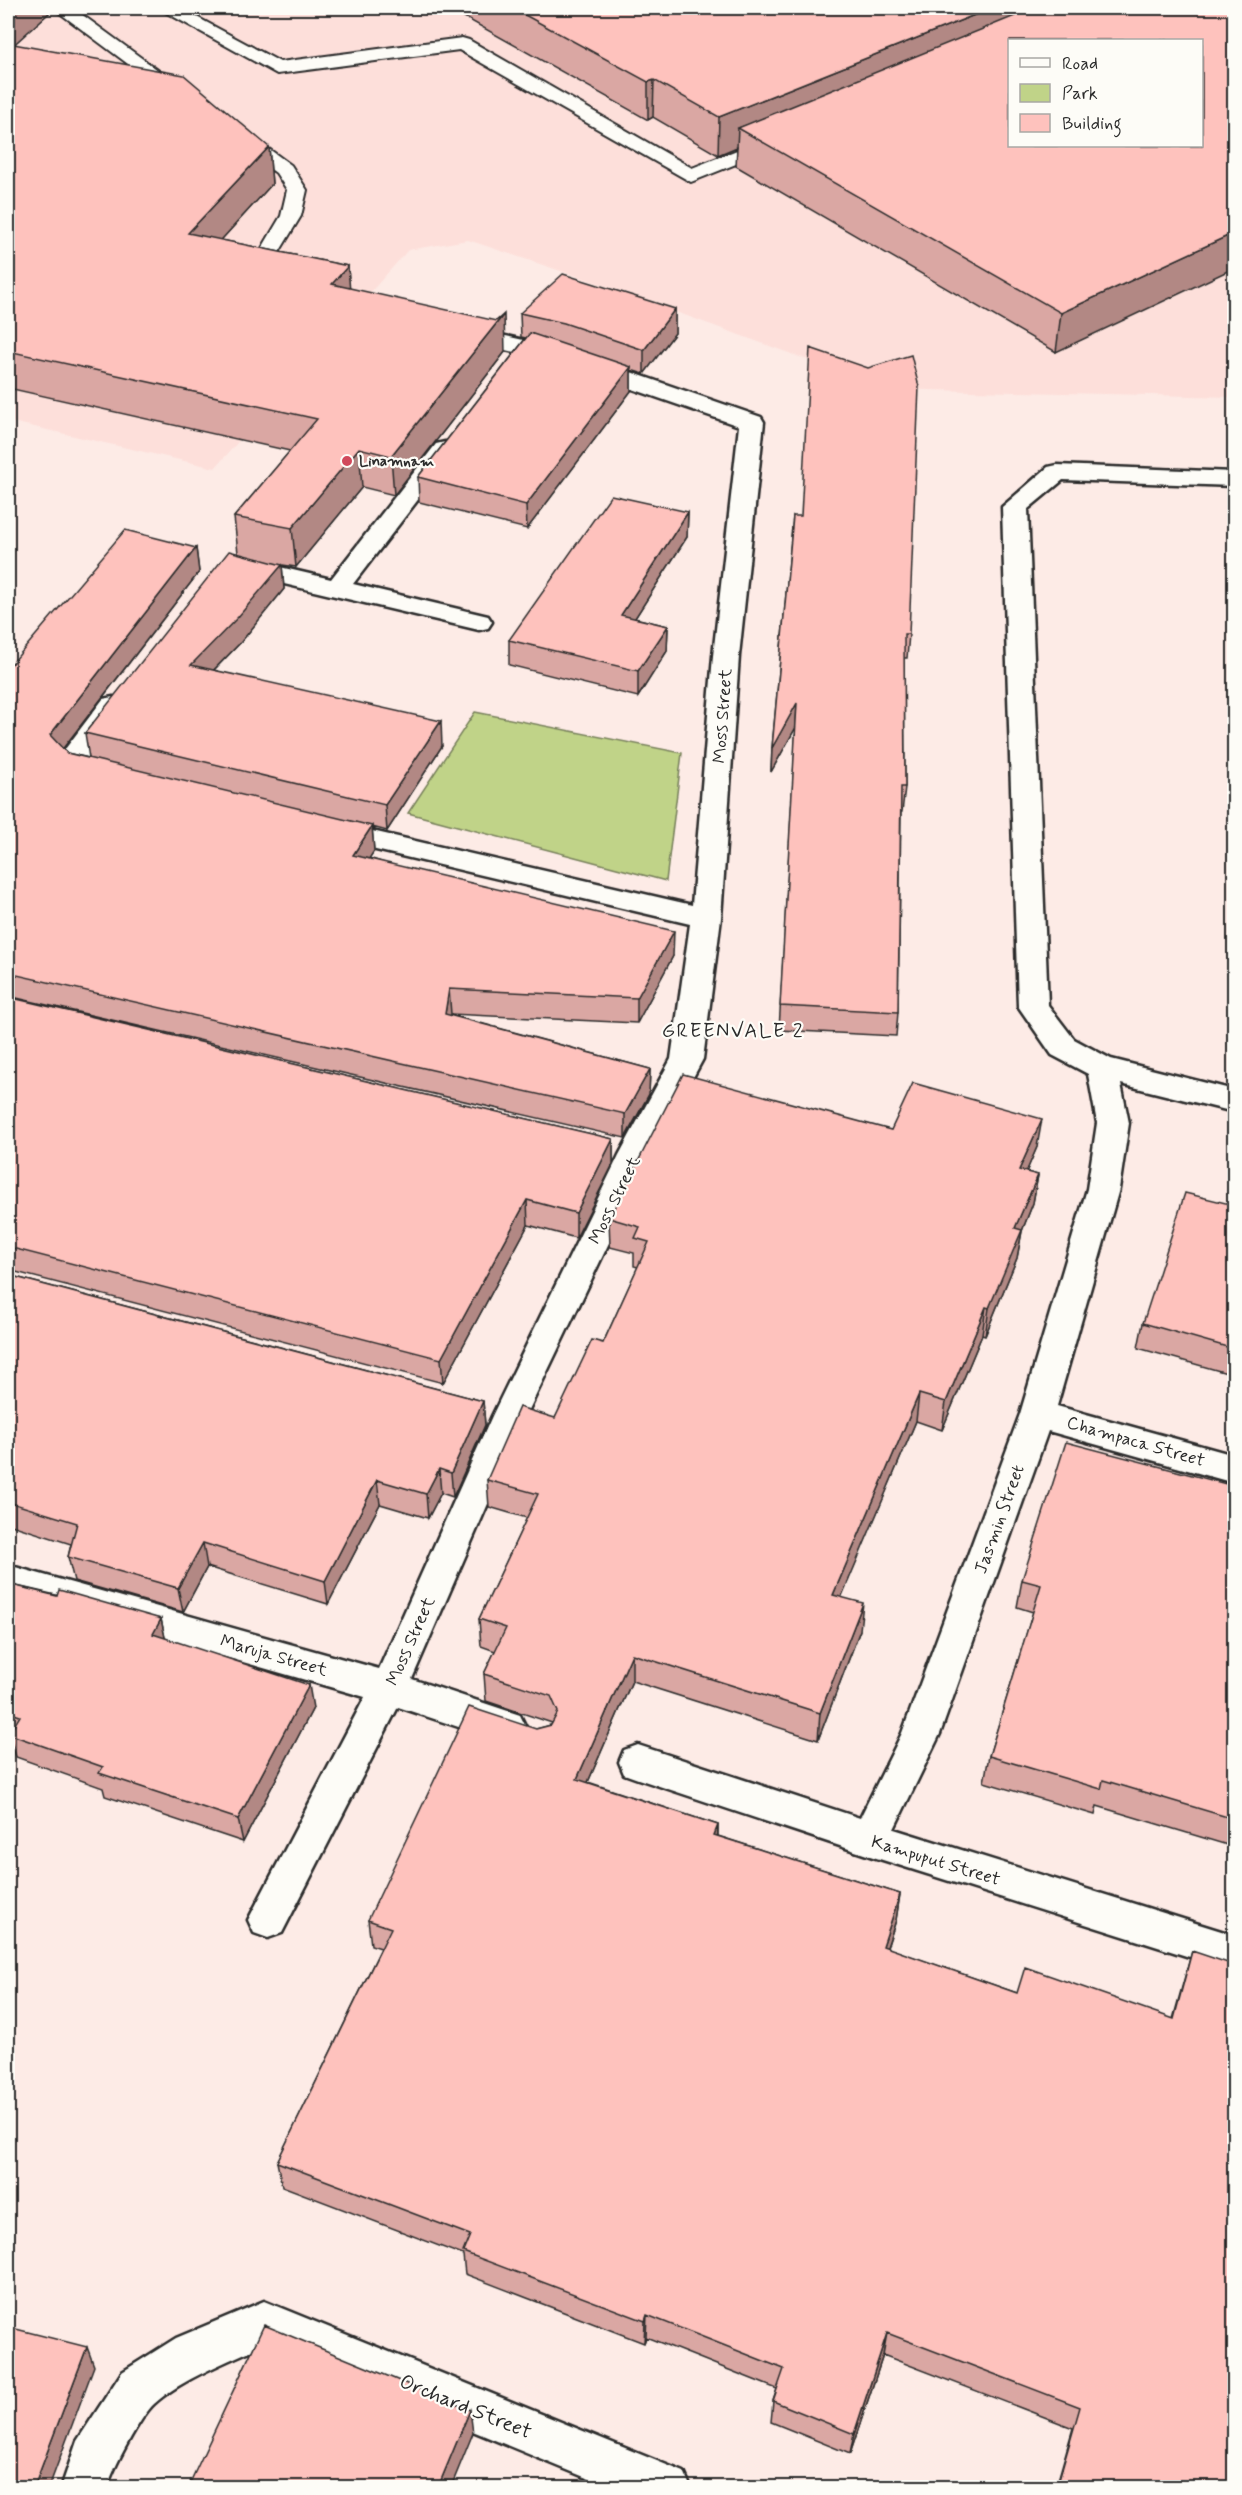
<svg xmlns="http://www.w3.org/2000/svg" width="1242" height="2495" viewBox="0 0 1242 2495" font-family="Mynerve,sans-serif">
<rect width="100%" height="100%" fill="#fdebe6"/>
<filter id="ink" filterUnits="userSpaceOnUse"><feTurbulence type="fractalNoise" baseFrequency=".0167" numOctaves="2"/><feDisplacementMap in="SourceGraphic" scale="12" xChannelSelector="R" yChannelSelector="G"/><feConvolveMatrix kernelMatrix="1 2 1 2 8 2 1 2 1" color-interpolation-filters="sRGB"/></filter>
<g filter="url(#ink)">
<path fill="#fddfda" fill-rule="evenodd" d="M8,8H1234V397L888,389L588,280L468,240L408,250L215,468L8,421ZM1010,40H1202V146H1010Z"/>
<path fill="#c0d388" stroke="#767f5a" stroke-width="1.5" d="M475,712L682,753L666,881L408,813Z"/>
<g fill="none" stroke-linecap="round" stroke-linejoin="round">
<g stroke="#2b2b2b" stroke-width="4">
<path id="lane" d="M53,8H73L188,92L178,98L171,96Z
M158,8H180L280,62L462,38L469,40L692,168L767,138H781L784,142L781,146L691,182L459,50L277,74Z
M236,128L243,130L291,165L307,190L301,216L269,269H255L252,265L281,216L287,190L276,173L229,138L226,134L229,130Z"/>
</g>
<g stroke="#2b2b2b" stroke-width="5">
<path id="street" d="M461,326L564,349L761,417L764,422L739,656L721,918L703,1059L651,1155L526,1416L412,1679L520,1715L526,1727L520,1739L507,1743L398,1707L282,1933L268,1938L254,1933L248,1920L365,1697L8,1595V1565L379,1669L492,1416L619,1155L671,1059L690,924L329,839L319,837L315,830L319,823L329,821L692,905L713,656L739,426L549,360L453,338L449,333L453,328Z
M445,442L454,444L457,449L353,584L488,616L492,622L488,628L479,630L238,573L229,570L225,565L229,560L238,557L331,579L436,444Z
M1057,465L1234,472V486L1063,480L1028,509L1048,1005L1074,1039L1111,1059L1234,1090V1112L1121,1084L1129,1123L1119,1189L1057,1406L1234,1455V1483L1048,1431L940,1734L894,1829L1234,1935V1971L870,1856L638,1779L624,1774L619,1762L624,1750L638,1745L860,1818L902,1733L1020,1414L1087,1189L1097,1123L1088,1074L1052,1055L1018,1006L1002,507L1048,467Z
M113,697L123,699L127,705L85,761L113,769L117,775L113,781L103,784L65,773L56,761L103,699Z
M264,2301L684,2472L691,2488H611L264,2345C232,2359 180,2380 154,2404C140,2417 113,2468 107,2488H61L77,2441L122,2372L176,2338Z"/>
</g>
<use href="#lane" fill="#fdfcf7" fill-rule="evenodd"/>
<use href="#street" fill="#fdfcf7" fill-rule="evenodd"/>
</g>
<path fill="#daa7a3" stroke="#2b2b2b" stroke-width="1.5" d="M8,8H48L49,13L13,44L269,147L272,184L221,240L348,266L349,288L505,352L394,495L362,487L296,567L282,565L284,589L241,642L214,670L442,746L387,831L372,827L374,851L369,858L673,956L637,1023L451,1014V1015L650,1069L649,1094L625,1138L8,996V668L196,548L199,572L63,749L67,753L89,758L85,733L238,553L234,517L290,451L8,388Z
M448,8H1234L1056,352L736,166L737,147L718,155L653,117L648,120Z
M675,309V333L644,374L631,370V391L527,529L419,502L418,477L526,338L521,337L520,313Z
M688,512L687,537L635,618L668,626L667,651L638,697L509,665V640Z
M793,516L909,634L907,658H904L905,787L902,812H901L898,1012L896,1036L779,1030L796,727L771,772L772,748Z
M8,997L613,1139V1164L576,1238L528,1225L443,1383L8,1270Z
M891,1130L1037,1147L1026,1172L1038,1175L1033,1203L1022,1231L1017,1258L985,1336L982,1335L942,1430L916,1421L841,1597L860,1630L818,1740L632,1681L588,1782L718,1825V1836L900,1894L896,1920L887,1948L1017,1993L1173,2019L1192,1951L1234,2487H1056L1073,2428L883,2355L850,2454L771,2422L773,2401L777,2389L646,2337L644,2343L465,2274L463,2255L282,2186L277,2162L381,1948L371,1945L368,1920L536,1729L551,1725L552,1723L486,1701L484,1674L495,1651L481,1646L479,1619L527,1518L489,1507L487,1480L555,1418L603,1343L638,1267L634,1266V1253L610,1247L609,1218Z
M1234,1205V1375L1138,1348L1143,1323Z
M8,1275L483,1401L485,1425L453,1497L441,1493L428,1518L380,1504L328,1604L207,1567L183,1612L74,1581L68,1557L71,1544L8,1524Z
M1234,1486V1847L1097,1806L1095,1815L984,1782L989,1756L1033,1612L1017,1607L1022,1580Z
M8,1584L161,1619L165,1638L313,1708L243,1842L105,1796L103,1788L16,1757L9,1734L8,1733Z"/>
<path fill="#b28884" stroke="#2b2b2b" stroke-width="1.5" d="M8,8H48L49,13L8,50Z
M992,8H1078L738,128L737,147L718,155L719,117Z
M654,80L653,117L648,120V82Z
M269,147L272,184L193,271L188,233Z
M1234,233V268L1056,352L1061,313Z
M348,266L351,305L332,284Z
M675,309V333L644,374V350Z
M504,314L505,352L394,495L391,456Z
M631,367V391L527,529L526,505Z
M359,448L362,487L296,567L292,528Z
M688,512L687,537L621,640V615Z
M196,548L199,572L54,760L50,735Z
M282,565L284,589L241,642L194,690L191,665Z
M668,626L667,651L638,697V671Z
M797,703L796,727L771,772L772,748Z
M441,721L442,746L387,831L385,805Z
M372,826L374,851L356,879L353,855Z
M674,931L673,956L637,1023V998Z
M449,989L451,1014L447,1039L445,1014Z
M650,1069L649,1094L625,1138V1114Z
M1042,1119L1037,1147L1015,1198L1019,1170Z
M613,1139V1164L576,1238V1213Z
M1038,1175L1033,1203L1022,1231L1017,1258L985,1336L989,1308L1015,1228Z
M527,1200L528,1225L443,1383L441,1359Z
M986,1307L982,1335L942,1430L946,1402Z
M919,1394L916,1421L831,1622L833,1595Z
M483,1401L485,1425L453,1497L451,1473Z
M439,1469L441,1493L428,1518L426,1494Z
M377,1480L380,1504L328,1604L325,1581Z
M203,1543L207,1567L183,1612L178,1588Z
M863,1603L860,1630L818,1740L820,1713Z
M161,1619L166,1642L153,1634Z
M632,1654V1681L578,1805L577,1779Z
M309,1685L313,1708L243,1842L238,1819Z
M718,1825L717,1850L714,1835Z
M900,1894L896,1920L879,1971L883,1946Z
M647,2315L646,2337L644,2343L645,2321Z
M887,2333L883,2355L850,2454L854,2434Z
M87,2347L94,2366L49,2487H34Z
M470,2410L473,2433L451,2487L441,2480Z"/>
<path fill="#fec2bd" stroke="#2b2b2b" stroke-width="1.5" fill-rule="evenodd" d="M512,8H992L719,117L654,80L648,82Z
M1016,8H1234V233L1061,313L738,128L1015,16ZM1010,40H1202V146H1010Z
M8,43L184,75L269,147L188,233L348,266L332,284L496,321L504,314L391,456L359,448L292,528L234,517L317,419L8,351Z
M563,274L675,309L644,350L564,323L520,313Z
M530,333L631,367L526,505L418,477Z
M810,348L868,368L911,355L919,387L909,634H904L905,787H901L898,1012L780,1006L797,703L772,748L793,516H801Z
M611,495L688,512L621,615L668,626L638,671L509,640Z
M125,530L196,548L50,735L67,753L372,826L353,855L674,931L637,998L449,989L445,1014L650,1069L625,1114L8,973V668Z
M229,551L282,565L238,617L191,665L441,721L385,805L85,733Z
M8,997L613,1139L576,1213L527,1200L441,1359L8,1247Z
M683,1074L891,1130L913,1083L1042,1119L1019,1170L1038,1175L1015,1228L1022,1230L989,1308L986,1307L946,1402L919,1394L833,1595L863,1603L820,1713L632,1654L577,1779L718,1825L714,1835L900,1894L883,1946L1017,1993L1025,1967L1174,2019L1192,1951L1234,1965V2487H1057L1080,2407L887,2333L854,2434L773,2401L784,2369L647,2315L645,2321L463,2252L470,2235L277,2162L391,1928L368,1920L469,1707L536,1729L551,1725L558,1712L551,1696L484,1674L506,1628L479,1619L538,1494L487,1480L519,1407L555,1418L592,1340L603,1343L649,1242L635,1238L640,1227L609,1218Z
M1185,1193L1234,1205V1349L1143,1323Z
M8,1275L483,1401L451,1473L439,1469L426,1494L377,1480L325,1581L203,1543L178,1588L68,1557L77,1523L8,1502Z
M1066,1442L1234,1486V1819L1103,1780L1101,1789L989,1756L1041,1585L1022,1580Z
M8,1584L57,1596L59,1590L161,1619L153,1634L309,1685L238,1819L99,1773L103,1767L9,1734L20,1716L8,1712Z
M264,2325L470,2410L441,2480L459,2487H188Z
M8,2327L87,2347L34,2487H8Z"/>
</g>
<circle fill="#d1495b" stroke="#fdfcf7" stroke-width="2" cx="347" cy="461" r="6"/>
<g text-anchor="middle" stroke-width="4.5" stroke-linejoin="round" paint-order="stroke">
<g font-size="15" font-weight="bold" fill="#2b2b2b" stroke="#fdfcf7" text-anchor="start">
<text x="359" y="466">Linamnam</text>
</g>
<g font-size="18" fill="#2b2b2b" stroke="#fdfcf7">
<text transform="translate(722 716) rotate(-86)" y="6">Moss Street</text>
<text transform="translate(614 1200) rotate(-64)" y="6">Moss Street</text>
<text transform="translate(1136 1441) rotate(16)" y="6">Champaca Street</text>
<text transform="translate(999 1519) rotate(-70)" y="6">Jasmin Street</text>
<text transform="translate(410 1641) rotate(-66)" y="6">Moss Street</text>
<text transform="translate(274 1655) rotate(16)" y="6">Maruja Street</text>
<text transform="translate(936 1860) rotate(17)" y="6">Kampuput Street</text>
</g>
<g font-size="20" letter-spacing="1.5" fill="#2b2b2b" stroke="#fdfcf7">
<text x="733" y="1037">GREENVALE 2</text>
</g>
<g font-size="21" fill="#2b2b2b" stroke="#fdfcf7">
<text transform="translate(466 2406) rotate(22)" y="7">Orchard Street</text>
</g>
</g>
<rect width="1242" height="2495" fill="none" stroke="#fdfcf7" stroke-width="30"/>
<rect x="15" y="15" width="1212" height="2465" fill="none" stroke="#2b2b2b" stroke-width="2" filter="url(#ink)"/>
<rect x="1008" y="39" width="195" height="108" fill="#fdfcf7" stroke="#a9a8a5" stroke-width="1.5"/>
<rect x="1020" y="58" width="30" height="9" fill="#fdfcf7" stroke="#a9a8a5" stroke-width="1.5"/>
<text x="1062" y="69" font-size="18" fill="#2b2b2b">Road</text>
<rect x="1020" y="84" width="30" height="18" fill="#c0d388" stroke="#a9a8a5" stroke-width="1.5"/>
<text x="1062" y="99" font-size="18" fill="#2b2b2b">Park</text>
<rect x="1020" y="114" width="30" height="18" fill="#fec2bd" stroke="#a9a8a5" stroke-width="1.5"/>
<text x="1062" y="129" font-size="18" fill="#2b2b2b">Building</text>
</svg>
